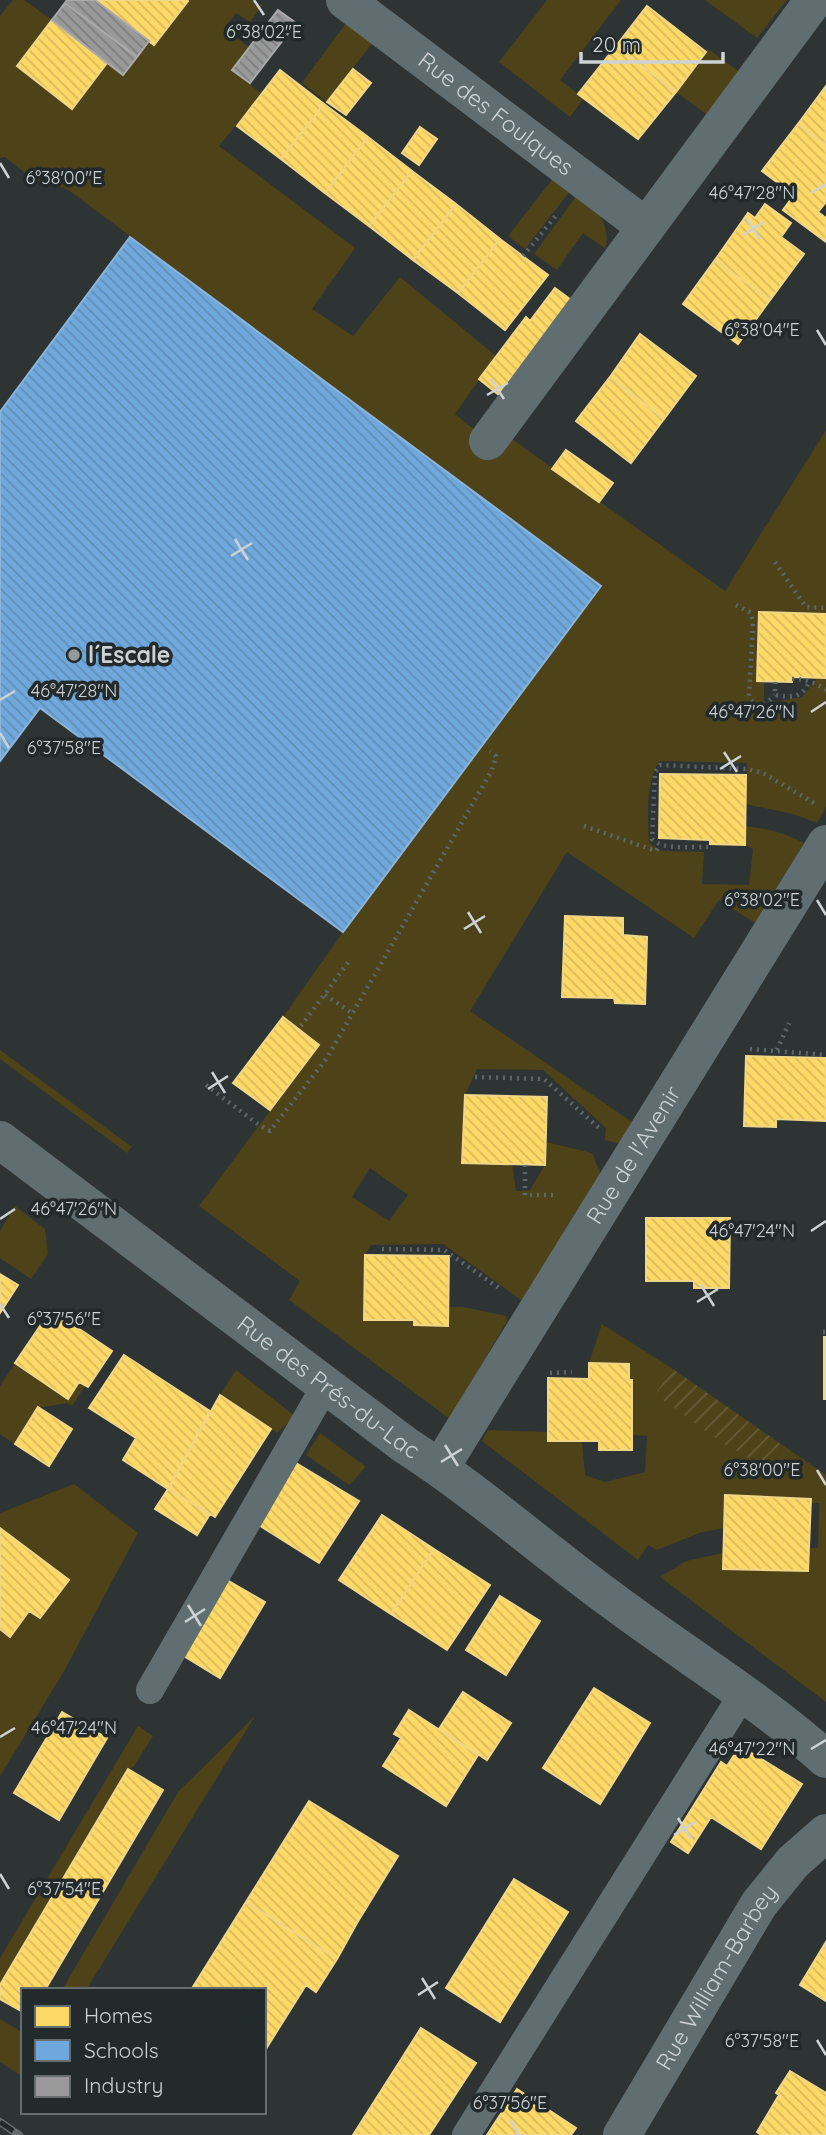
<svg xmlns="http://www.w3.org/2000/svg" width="826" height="2135" viewBox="0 0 826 2135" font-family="Quicksand,sans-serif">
<defs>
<pattern id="garden-furrows" width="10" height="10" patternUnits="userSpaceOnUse" patternTransform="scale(1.75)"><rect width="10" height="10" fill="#4e4218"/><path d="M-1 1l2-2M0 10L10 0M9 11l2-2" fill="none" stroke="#665c39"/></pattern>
<pattern id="homes-back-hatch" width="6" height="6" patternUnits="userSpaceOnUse" patternTransform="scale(1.75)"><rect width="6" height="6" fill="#ffd966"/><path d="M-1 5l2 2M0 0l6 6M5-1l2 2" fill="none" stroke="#d8ba5e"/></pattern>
<pattern id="schools-back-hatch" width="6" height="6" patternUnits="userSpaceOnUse" patternTransform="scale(1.75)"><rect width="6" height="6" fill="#6fa8dc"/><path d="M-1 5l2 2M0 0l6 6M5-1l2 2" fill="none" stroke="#638eb5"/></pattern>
<pattern id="industry-back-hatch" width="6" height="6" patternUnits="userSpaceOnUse" patternTransform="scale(1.75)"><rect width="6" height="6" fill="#999"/><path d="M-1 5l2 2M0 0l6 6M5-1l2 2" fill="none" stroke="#7e7e7e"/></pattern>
</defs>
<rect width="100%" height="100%" fill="#2e3334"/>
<path fill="#4e4218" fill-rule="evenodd" d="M13,0H24L52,20L17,66L72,108L107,63L124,74L149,41L155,45L189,0H255L259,6L264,3L250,22L236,13L224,28L249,47L232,70L262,94L219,146L355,248L312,309L353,336L400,277L496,356L455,414L488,441L512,439L725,591L826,430V614L760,612L757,680L764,681V702L768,706L774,702L802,697L818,677L826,678V807L817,823L793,814L745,804L747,763L659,761C645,788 648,814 649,843L662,851L704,852L702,884L749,885L753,849L745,845V826C765,828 786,833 804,843L755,923L719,900L694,938L567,852L470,1011L632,1122L620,1144L605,1140L606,1128L543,1070L477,1069L465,1095L462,1163L512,1164L516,1191L530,1190L545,1165L546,1142L592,1153L601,1175L525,1297L521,1300L443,1244L371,1245L365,1255L364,1320H414L415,1325L448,1326V1307H464L506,1316L507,1321L450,1419L289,1300L300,1281L199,1206L319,1045L283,1017L343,932L600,586L67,189L34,180L5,157L0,158V16ZM370,1168L408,1195L389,1221L352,1197Z
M547,0H621L560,80L584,98L570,117L499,62Z
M705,0H787L757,38Z
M346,23L373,42L327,102L302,83Z
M708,49L741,73L709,116L676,92Z
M554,177L571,190L525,249L508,236Z
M577,195C597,212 610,220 606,249L583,233L557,270L534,254Z
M0,1050L132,1147L127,1153L0,1059Z
M15,1206L45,1229L48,1254L31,1279L0,1258V1231Z
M602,1324L673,1369L656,1394L769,1468L784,1446L826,1475V1702L660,1577L686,1561L723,1553V1569L808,1571L809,1548H818L819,1503H811V1499L725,1495L724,1528L702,1532L657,1550L648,1545L638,1560L482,1441L488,1430L548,1432V1441H582L585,1475L605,1482L645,1472L647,1436L632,1435V1380L589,1363Z
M15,1363L67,1399L79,1382L85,1386L72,1406L67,1403L38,1408L15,1444L0,1434V1386Z
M236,1370L295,1416L277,1433L220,1395Z
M320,1433L366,1467L349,1485L306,1455Z
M74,1484L138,1533L63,1673L0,1776V1629L10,1636L29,1611L40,1618L69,1580L0,1528V1513Z
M255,1716L86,1990H62L178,1792Z
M138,1726L153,1736L134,1766L128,1770L0,1985V1958Z
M0,2019L23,2033V2077L0,2062Z"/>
<path fill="url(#garden-furrows)" d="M673,1369L784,1446L768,1470L715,1438L655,1394Z"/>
<path fill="url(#homes-back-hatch)" stroke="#f0d787" stroke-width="2" d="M95,0H187L188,1L154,45Z
M647,6L706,52L676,92L616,46Z
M52,20L107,63L72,109L17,66Z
M616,46L676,92L638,139L578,94Z
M353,69L371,83L346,115L327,102Z
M280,70L324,104L281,159L237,126Z
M826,86V145L798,124Z
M324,104L368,137L325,193L281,159Z
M798,124L826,145V202L818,212L826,218V242L783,210L794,195L762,171Z
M420,127L437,139L419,165L402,153Z
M368,137L412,171L369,226L325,193Z
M412,171L456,204L413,260L369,226Z
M456,204L500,239L458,293L413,260Z
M765,204L791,223L781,237L804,254L770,300L715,260L748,213L755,218Z
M500,239L548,275L505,330L458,293Z
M715,260L770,300L738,344L683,304Z
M555,288L571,300L499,395L479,379L526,317L530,321Z
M640,334L696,376L664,419L610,377Z
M610,377L664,419L631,463L576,421Z
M566,450L613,483L599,502L552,469Z
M759,612L826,614V678L792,677V682L757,681Z
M660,774L746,775L745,845L710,844V840L659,838Z
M565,916L623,918V935L647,937L645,1004L615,1003L614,998L562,997Z
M283,1017L319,1045L270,1110L233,1083Z
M746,1056L826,1058V1121L776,1119V1127L744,1126Z
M465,1095L547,1097L545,1165L462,1163Z
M646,1218H730L729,1288H694V1281H646Z
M365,1255L449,1256L448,1326L414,1325V1320H364Z
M0,1274L18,1285L0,1313Z
M51,1310L112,1351L88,1387L79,1382L68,1399L15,1363Z
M824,1337H826V1399H824Z
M124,1355L210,1411L168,1489L123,1460L136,1438L89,1408Z
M589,1363L629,1364V1380H632V1450H599V1441H548V1378L589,1379Z
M220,1395L271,1429L215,1517L168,1489Z
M38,1407L72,1429L49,1466L15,1444Z
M296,1463L359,1501L319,1563L257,1524Z
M168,1489L210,1514L197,1535L155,1509Z
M725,1495L811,1499L808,1571L723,1569Z
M382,1515L434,1549L391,1614L339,1580Z
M0,1528L69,1580L40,1618L29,1611L10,1637L0,1629Z
M434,1549L490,1585L447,1650L391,1614Z
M227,1580L265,1602L220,1678L182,1655Z
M500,1596L540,1621L506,1675L466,1650Z
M594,1688L650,1723L600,1804L543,1768Z
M463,1692L511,1723L487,1760L439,1729Z
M409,1710L478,1755L446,1806L383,1766L401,1738L394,1734Z
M62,1712L107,1738L59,1820L14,1793Z
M740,1746L802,1784L761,1849L711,1817L688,1853L671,1842L721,1762L727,1766Z
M128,1769L163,1790L45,1990H23V2012L0,1999V1985Z
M309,1801L398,1856L357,1923L337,1959L246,1902Z
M514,1879L568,1912L500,2022L446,1988Z
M246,1902L337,1959L316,1992L306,1985L264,2052V1990H191Z
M826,1942V2001L800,1985Z
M421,2028L476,2063L429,2135H353Z
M790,2071L826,2093V2135H761L757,2132L779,2095L776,2093Z
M517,2089L576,2128L571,2135H487Z"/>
<path fill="url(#schools-back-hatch)" stroke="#8bb5da" stroke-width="2" d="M130,237L601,586L343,932L40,708L0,761V412Z"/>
<path fill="url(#industry-back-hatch)" stroke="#a9aaab" stroke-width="2" d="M67,0H95L149,41L137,57L65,3Z
M65,3L137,57L123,75L52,20Z
M278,10L296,23L250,83L232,70Z"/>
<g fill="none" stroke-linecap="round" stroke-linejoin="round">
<path stroke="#5d676a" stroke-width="4.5" stroke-dasharray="2 5" stroke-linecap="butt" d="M523,256L558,213
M775,562L806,607L826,608
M736,605L751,613L753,623L749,697C758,710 766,705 775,695
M792,679C806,679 814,682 826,690
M775,682V695C790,698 804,698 809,681
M584,826L656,851L660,844
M708,847C691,846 664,851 652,839L655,772L660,765L747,769L763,773L814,803
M325,995L352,1013
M301,1026L350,960
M750,1049L826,1055
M777,1050L789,1023
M475,1077L544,1079L599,1128
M206,1085L259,1125L270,1131L327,1058L492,770L496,756L490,751
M525,1165V1195H557
M382,1249L444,1250L499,1288
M823,1332H826
M550,1373L572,1372"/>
<path stroke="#606e71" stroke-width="28" d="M150,1690L326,1385
M466,2135L743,1694"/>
<g stroke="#606e71" stroke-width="38">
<path id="s1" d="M345,0L646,227"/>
<path d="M488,441L814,0"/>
<path id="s2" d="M0,1140L405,1445C478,1492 543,1550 613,1601C684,1654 760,1700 826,1759"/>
<path id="s3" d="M440,1468L826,844"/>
</g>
<path stroke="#606e71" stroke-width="38" id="s4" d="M622,2135L759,1904L793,1862L826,1833"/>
<g stroke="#656d70" stroke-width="8">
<path id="rail" d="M0,2122L19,2135"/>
</g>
<use href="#rail" stroke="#222a2c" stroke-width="5" stroke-dasharray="16" stroke-linecap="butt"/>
</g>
<path fill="none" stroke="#cdd2d4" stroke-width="2.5" d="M254,0L264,15M0,163L9,178M811,193L826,184M747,219L760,239M743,235L764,222M817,330L826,345M491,379L504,399M487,395L508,383M235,539L248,560M231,556L252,543M0,700L15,691M811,712L826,702M0,733L9,748M724,752L737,772M720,769L741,756M817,900L826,915M468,912L481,933M464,929L485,916M212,1072L225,1093M208,1089L228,1076M0,1219L15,1209M811,1231L826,1221M701,1285L714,1306M697,1302L718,1289M0,1304L9,1318M445,1445L458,1466M441,1462L462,1449M817,1470L826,1485M188,1605L201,1626M185,1622L205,1609M0,1737L15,1728M811,1749L826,1740M678,1818L691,1839M674,1835L695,1822M0,1874L9,1889M422,1978L435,1999M418,1995L438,1982M817,2040L826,2055M510,2120L519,2135"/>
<circle fill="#959a9c" stroke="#222a2c" stroke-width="2.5" cx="74" cy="655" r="7"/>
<g text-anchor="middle" stroke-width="7" stroke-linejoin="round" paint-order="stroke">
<g font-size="23" fill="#cdd2d4" stroke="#222a2c">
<text dy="8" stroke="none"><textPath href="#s1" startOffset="189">Rue des Foulques</textPath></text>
<text dy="8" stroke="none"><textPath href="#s3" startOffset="368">Rue de l'Avenir</textPath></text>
<text dy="8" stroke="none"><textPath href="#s2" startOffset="411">Rue des Prés-du-Lac</textPath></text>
<text dy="8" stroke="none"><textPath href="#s4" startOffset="184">Rue William-Barbey</textPath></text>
</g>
<g font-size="23" font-weight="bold" fill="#cdd2d4" stroke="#222a2c" text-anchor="start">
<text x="88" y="663">l´Escale</text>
</g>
</g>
<g font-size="18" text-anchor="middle" fill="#cdd2d4" stroke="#222a2c" stroke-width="7" stroke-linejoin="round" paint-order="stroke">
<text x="264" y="38">6°38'02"E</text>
<text x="64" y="184">6°38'00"E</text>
<text x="752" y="199">46°47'28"N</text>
<text x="762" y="336">6°38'04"E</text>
<text x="74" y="697">46°47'28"N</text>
<text x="752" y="718">46°47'26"N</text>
<text x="64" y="754">6°37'58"E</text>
<text x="762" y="906">6°38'02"E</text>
<text x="74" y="1215">46°47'26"N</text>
<text x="752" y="1237">46°47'24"N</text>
<text x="64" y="1325">6°37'56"E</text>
<text x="762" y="1476">6°38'00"E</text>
<text x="74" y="1734">46°47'24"N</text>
<text x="752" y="1755">46°47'22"N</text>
<text x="64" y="1895">6°37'54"E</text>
<text x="762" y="2047">6°37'58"E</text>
<text x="510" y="2109">6°37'56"E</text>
</g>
<rect x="21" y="1988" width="245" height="126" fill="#222a2c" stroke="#666d6f" stroke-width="2"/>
<rect x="35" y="2006" width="35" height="21" fill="#ffd966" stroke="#666d6f" stroke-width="2"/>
<text x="84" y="2023" font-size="21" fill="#cdd2d4">Homes</text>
<rect x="35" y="2040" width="35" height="21" fill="#6fa8dc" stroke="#666d6f" stroke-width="2"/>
<text x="84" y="2058" font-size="21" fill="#cdd2d4">Schools</text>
<rect x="35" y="2076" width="35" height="21" fill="#999999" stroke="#666d6f" stroke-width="2"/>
<text x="84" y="2093" font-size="21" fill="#cdd2d4">Industry</text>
<path d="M581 52v10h142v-10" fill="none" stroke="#cdd2d4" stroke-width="3.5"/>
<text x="592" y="52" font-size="21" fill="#cdd2d4" stroke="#222a2c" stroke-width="5" paint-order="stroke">20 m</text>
</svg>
